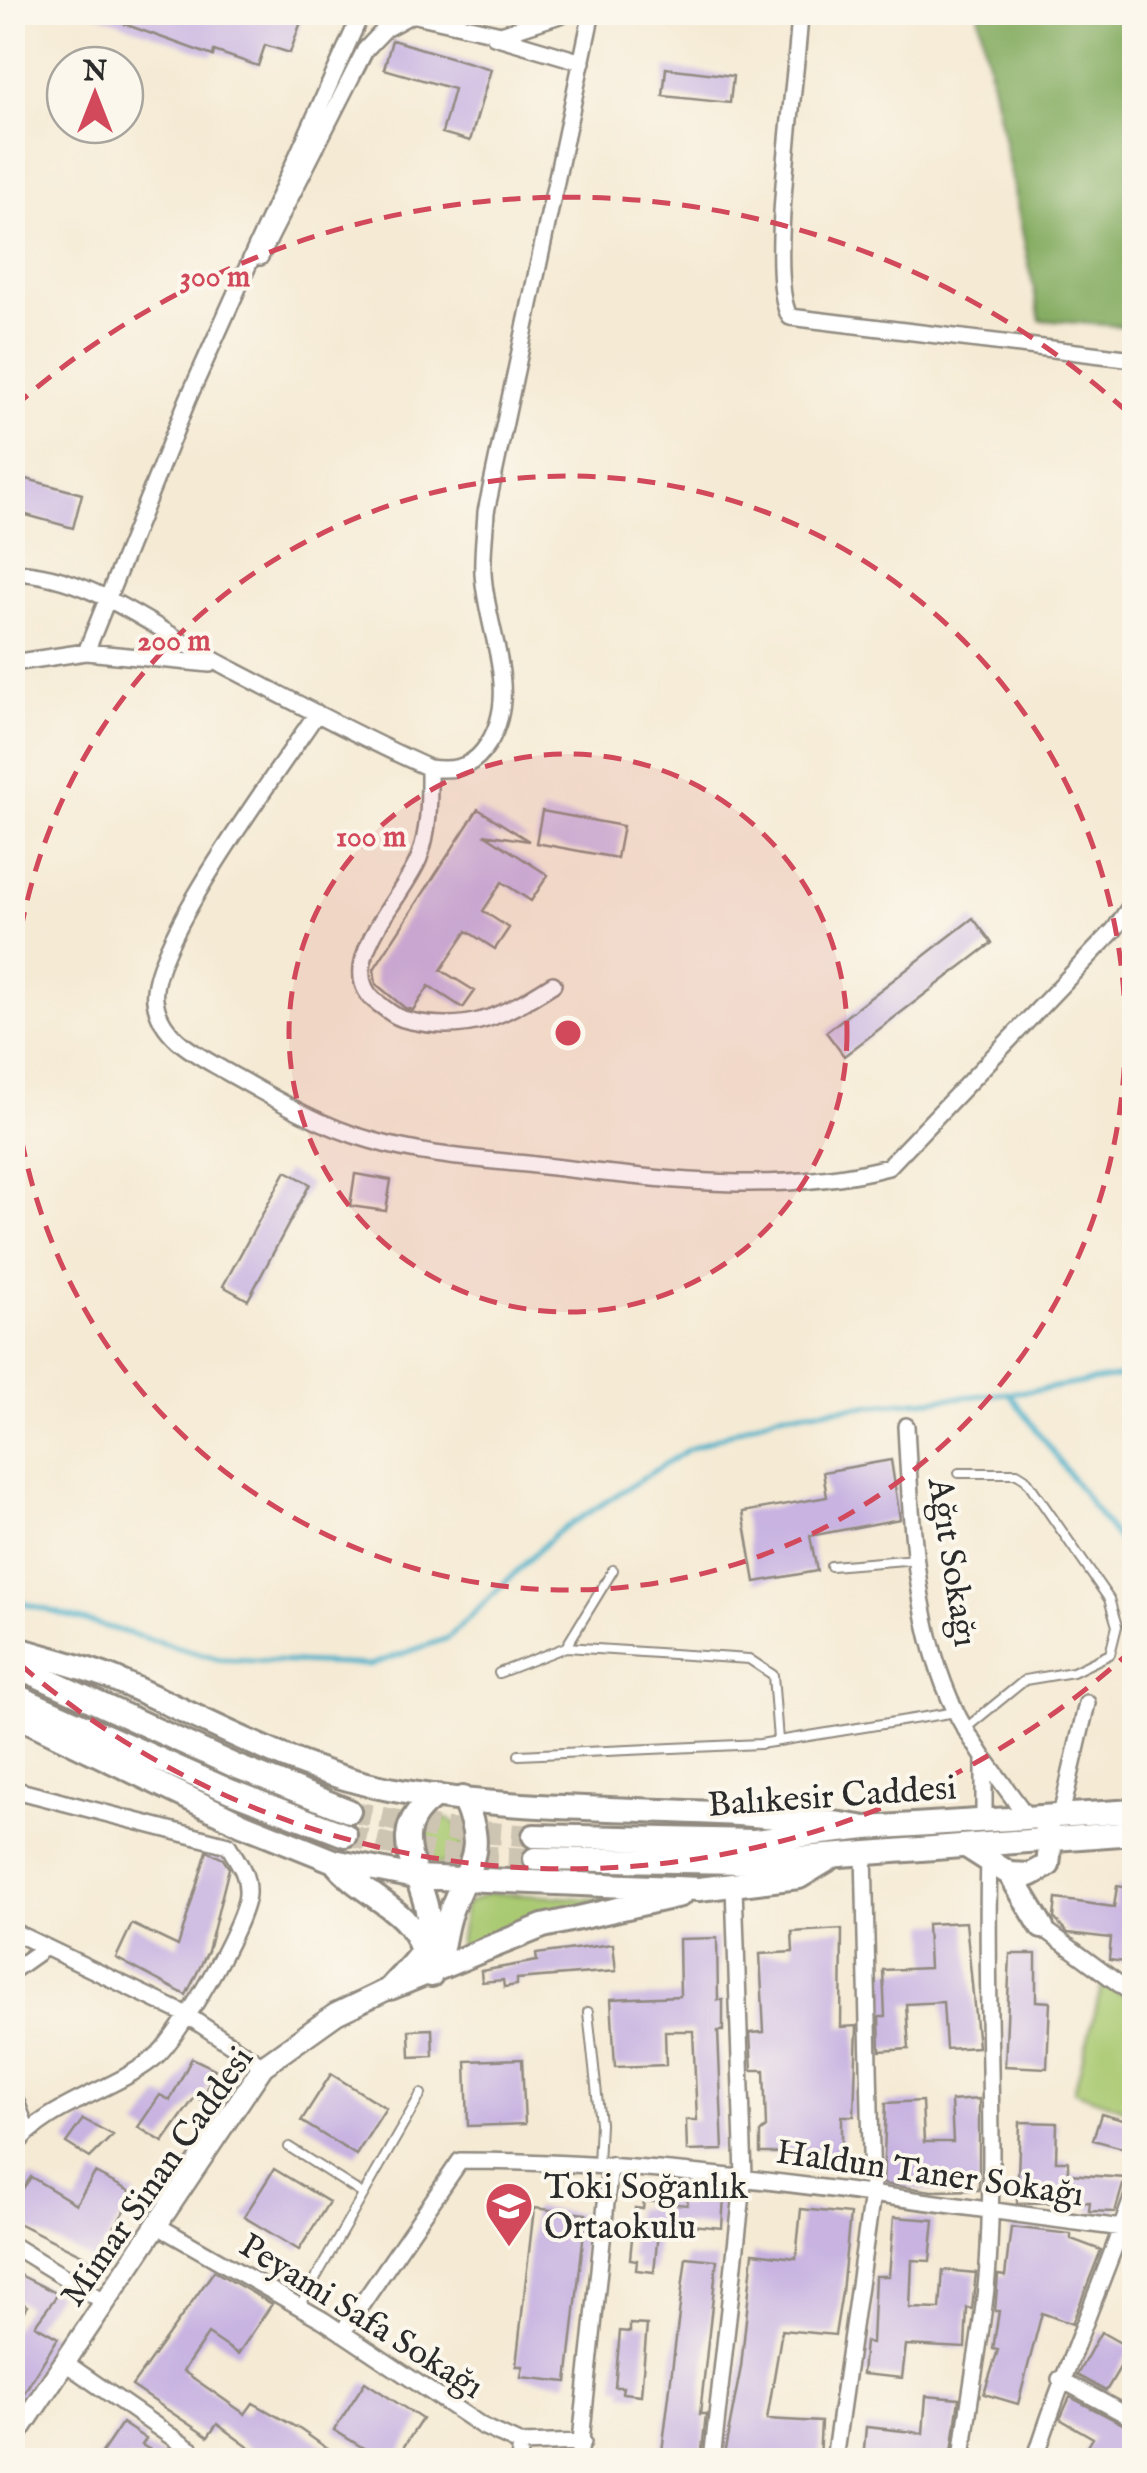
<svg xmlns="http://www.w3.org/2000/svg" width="1147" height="2473" viewBox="0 0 1147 2473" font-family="'IM FELL English',serif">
<rect width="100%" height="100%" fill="#fbf7ec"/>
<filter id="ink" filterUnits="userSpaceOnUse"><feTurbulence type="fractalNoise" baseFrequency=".01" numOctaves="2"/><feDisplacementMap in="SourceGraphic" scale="20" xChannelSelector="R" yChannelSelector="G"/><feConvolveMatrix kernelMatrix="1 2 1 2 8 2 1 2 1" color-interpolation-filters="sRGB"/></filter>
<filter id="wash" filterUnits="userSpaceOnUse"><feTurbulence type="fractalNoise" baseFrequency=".0048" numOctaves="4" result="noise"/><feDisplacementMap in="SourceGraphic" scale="40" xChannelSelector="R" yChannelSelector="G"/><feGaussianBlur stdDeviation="2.25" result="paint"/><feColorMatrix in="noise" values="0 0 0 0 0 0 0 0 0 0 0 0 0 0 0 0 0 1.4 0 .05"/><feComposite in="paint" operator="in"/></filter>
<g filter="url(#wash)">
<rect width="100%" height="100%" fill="#f5ead4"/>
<path fill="#a9c971" stroke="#6a7a4e" stroke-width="2.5" d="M417 1841a23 23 0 1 1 46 0a23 23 0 1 1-46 0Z
M489,1893L613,1900L458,1951L465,1905Z
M1103,1982L1134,2003V2113L1074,2091Z"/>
<path fill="#86ad63" stroke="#586c47" stroke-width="2.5" d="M978,13H1134V327L1040,320Z"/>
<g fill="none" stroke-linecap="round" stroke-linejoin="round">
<path stroke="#4ab0c9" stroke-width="5" d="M1009,1393L1134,1562
M12,1600L219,1659L370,1665L448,1638L555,1534L687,1450L778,1414L1038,1390L1134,1374"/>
</g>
<g id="blocks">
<path fill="#c8b3e1" d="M91,12H213L237,20L239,12H280L302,19L290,53L265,45L258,66L214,51L213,56Z
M392,40L491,69L470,141L442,133L454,89L384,69Z
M666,68L733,76L730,103L663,96Z
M12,475L82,494L73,528L12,511Z
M478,809L529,841L484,834L548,875L531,901L502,882L483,911L509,928L495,949L467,931L441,970L475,991L463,1008L429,986L413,1010L405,1008L376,984L374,969Z
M542,811L623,826L617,858L536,843Z
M973,918L992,943L844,1056L826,1032Z
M286,1171L310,1184L248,1300L223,1286Z
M355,1174L391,1180L386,1211L350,1206Z
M891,1460L900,1519L810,1536L817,1571L755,1582L743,1512L827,1497L823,1472Z
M207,1851L223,1859L229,1868L208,1951L186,1995L116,1958L132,1924L178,1946Z
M1117,1886L1134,1889V1963L1109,1960L1111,1938L1068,1933L1054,1918L1056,1899L1114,1907Z
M966,1922L978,2047L946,2049L943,2002L906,2004L909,2049L880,2051L879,2017H885L883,1970L929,1968L927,1924Z
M842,1929L841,2027L857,2026L854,2116H842V2166L805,2167V2153H760V2133L766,2127L764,2070H752L750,2033L764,2032L760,1954L793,1952L792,1932Z
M717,1938L718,2000H723V2031H718L723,2150L687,2151L686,2120H697L693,2031H665L666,2065L615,2067L611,1999L680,1996L679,1939Z
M613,1944L616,1971L517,1979V1985L504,1987L503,1980L482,1982L481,1971L537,1961L536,1954Z
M1010,1954H1036V2001L1050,2002L1047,2068L1005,2066Z
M432,2029L433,2056L410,2057L409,2030Z
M192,2058L215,2069L201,2100L195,2097L163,2142L138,2127L160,2095L170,2100Z
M522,2059L525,2124L468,2126L466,2061Z
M331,2074L386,2108L356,2155L301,2121Z
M979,2099V2190L932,2191L883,2184L886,2103L922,2101L924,2142H953L951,2101Z
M1101,2114L1134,2123V2151L1093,2140Z
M83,2119L113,2135L90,2158L66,2143Z
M1020,2122L1057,2123L1056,2161H1068L1069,2174L1125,2178L1115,2212L1089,2211L1090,2202L1017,2203Z
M274,2169L329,2202L299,2250L244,2217Z
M95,2173L135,2194L94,2261L12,2220V2204L31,2177L76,2204Z
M688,2194L724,2196L722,2228L659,2222L654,2272L636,2270L637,2260L630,2259L635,2208L643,2209L644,2201L687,2205Z
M534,2208L586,2214L567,2382L521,2377L523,2366H516Z
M801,2209L850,2214L842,2292L835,2335L782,2330L767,2419L821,2422L819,2460H723L741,2367L753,2253L796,2258Z
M894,2217L934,2220L930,2261L912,2260L910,2308L940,2309L943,2270L976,2273L972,2309L967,2308L965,2348L906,2345L902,2378L862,2374L865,2342L872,2343L875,2276H889Z
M1011,2227L1071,2234V2239L1101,2250L1072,2324L1042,2313L1018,2404L984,2394L998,2350L993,2349L999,2311H995L998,2275L1005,2276Z
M686,2257L717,2260L700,2414H706L701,2460H661Z
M12,2271L58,2294L35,2325L58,2338L12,2412V2331L28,2306L12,2298Z
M214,2271L272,2304L238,2354L208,2334L183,2371L245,2414L253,2403L301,2430L328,2449L320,2460H266L217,2424L208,2437L132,2386Z
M630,2324L647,2325L641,2395L622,2393L623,2387H615L620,2331L630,2332Z
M1101,2332L1131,2349L1106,2391L1077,2375Z
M365,2382L422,2419L395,2460H383L334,2430Z
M926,2396L959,2399L951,2460H863L866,2427L923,2433Z
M1070,2397L1134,2430V2460H1080L1093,2438L1060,2419Z
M122,2423L146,2439L142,2445L168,2460H97Z"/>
</g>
</g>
<g filter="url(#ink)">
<use href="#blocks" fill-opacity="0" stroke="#908a80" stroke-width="2.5"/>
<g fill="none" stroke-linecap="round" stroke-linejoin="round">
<path stroke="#cdc4b2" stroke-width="22" stroke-dasharray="22 11" stroke-linecap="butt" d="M349,1811L438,1829L534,1836
M345,1835L434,1854L535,1859"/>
<g stroke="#908a80" stroke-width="12">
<path id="service" d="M695,12L715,15
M959,1473H1017L1025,1478L1109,1599L1117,1626L1110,1654L1073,1672L1025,1680L966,1728
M831,1566L917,1559
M566,1647L749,1659L773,1675L778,1740
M499,1673L566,1647L613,1570
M519,1755L760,1744L956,1712
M588,2012L600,2123L598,2165
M289,2147L361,2193
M299,2307L421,2094"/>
</g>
<g stroke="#908a80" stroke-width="20">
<path id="minor" d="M402,12L501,34L569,12
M800,12C798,74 765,277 790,317L1134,359
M494,36L582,62
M260,257L365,50L385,29L409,16
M12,572C93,574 159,633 229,668C295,702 361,738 429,768C450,771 469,769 483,751C525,698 486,633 483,573C482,553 485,532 486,512L592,12
M86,652L188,399L362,12
M12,663L86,652L210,664
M317,713C282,766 147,946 155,1000C160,1038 198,1055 227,1072C273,1098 320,1126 370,1140C423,1156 480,1159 535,1165C650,1178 774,1197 888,1167L1114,930L1134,901
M429,768C429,799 430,828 419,858C405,896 328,969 379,1004C391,1013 396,1018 411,1021C471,1034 504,1015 553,984
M906,1426C911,1518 914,1627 956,1712C963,1728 975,1743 984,1758
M12,1789L228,1845C238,1862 248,1873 247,1894C245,1925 178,2040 153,2059C109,2093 46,2104 12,2150
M1061,1815L1087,1703
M984,1820V1758L1027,1817
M1042,1927L1134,1995
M12,1931L185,2014L263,2066
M12,1971L43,1949
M12,2092L27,2130
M158,2226L323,2320L482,2426L521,2444L519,2460
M12,2245L106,2303
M342,2333L460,2161C683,2161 901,2200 1122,2228
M67,2364L205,2460
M1060,2379L1134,2419
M521,2444L583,2442
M579,2460L610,2165
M712,2460L744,2176L734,1887
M834,2460L872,2194L864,1852
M962,2460C969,2390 986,2319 989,2248C995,2119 985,1989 989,1859
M1035,2460C1063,2370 1103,2283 1134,2193"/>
</g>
<g stroke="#908a80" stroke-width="25">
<path id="secondary" d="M12,2441L263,2066L336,2014L390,1988"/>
</g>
<g stroke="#908a80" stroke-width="28">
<path id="primary" d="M12,1647C46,1658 82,1666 114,1679C205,1718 291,1770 389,1789C546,1819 709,1801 866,1828
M12,1664L235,1766L349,1811
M12,1694L230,1791L345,1835
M12,1713L242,1824L334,1861L415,1877L699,1889L799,1877L832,1857
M534,1836L754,1841L866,1828L1134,1811
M966,1846L1010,1874L1042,1927
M535,1859L748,1862L1134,1833
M334,1861C361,1897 411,1906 422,1952
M1010,1874L1030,1875L1048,1865L1051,1839L1045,1825
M431,1975C444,1955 442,1938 449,1916C466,1865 490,1853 462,1798
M392,1986C406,1970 425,1955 428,1934C435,1882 374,1837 436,1796
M390,1988L543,1926L680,1895"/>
</g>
<use href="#service" stroke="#fff" stroke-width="8"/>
<use href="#minor" stroke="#fff" stroke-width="15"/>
<use href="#secondary" stroke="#fff" stroke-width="20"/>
<use href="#primary" stroke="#fff" stroke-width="22"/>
</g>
</g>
<circle cx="568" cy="1033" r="279" fill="#d1495b" fill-opacity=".12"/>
<g fill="none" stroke="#d1495b" stroke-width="5" stroke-dasharray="18 12">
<circle cx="568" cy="1033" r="279"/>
<path d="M13 989A557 557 0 1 1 13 1077"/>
<path d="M1133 1649A836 836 0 0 1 14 1659M14 407A836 836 0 0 1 1133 417"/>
</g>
<defs>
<g id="school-pin" transform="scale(2.5)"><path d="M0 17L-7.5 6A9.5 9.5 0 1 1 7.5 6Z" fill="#d1495b" stroke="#fbf7ec"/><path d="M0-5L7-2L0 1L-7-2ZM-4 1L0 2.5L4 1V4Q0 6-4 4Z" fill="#fff"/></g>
</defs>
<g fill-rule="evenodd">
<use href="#school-pin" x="509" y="2206"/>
</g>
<g text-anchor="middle" stroke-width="8" stroke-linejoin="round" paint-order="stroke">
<g font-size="35" fill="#2b2b2b" stroke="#fbf7ec">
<text transform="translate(954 1562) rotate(81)" y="12">Ağıt Sokağı</text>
<text transform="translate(832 1795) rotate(-4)" y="12">Balıkesir Caddesi</text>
<text transform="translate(930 2172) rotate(8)" y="12">Haldun Taner Sokağı</text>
<text transform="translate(156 2176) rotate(-55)" y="12">Mimar Sinan Caddesi</text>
<text transform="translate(362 2315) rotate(32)" y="12">Peyami Safa Sokağı</text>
</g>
<g font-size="35" fill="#2b2b2b" stroke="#fbf7ec" text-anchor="start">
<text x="544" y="2198">Toki Soğanlık<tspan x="544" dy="40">Ortaokulu</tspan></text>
</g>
</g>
<circle cx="568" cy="1033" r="15" fill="#d1495b" stroke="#fbf7ec" stroke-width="5"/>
<g font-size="30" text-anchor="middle" font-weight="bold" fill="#d1495b" stroke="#fbf7ec" stroke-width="8" stroke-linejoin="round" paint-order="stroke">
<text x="215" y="286">300 m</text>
<text x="174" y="650">200 m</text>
<text x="371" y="846">100 m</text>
</g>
<rect width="1147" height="2473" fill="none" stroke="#fbf7ec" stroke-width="50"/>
<g transform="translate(95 95)"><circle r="48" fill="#fbf7ec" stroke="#a8a59f" stroke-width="2.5"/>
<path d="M0-8L18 38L0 25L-18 38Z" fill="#d1495b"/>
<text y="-15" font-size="28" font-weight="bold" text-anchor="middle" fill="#2b2b2b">N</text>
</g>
</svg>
